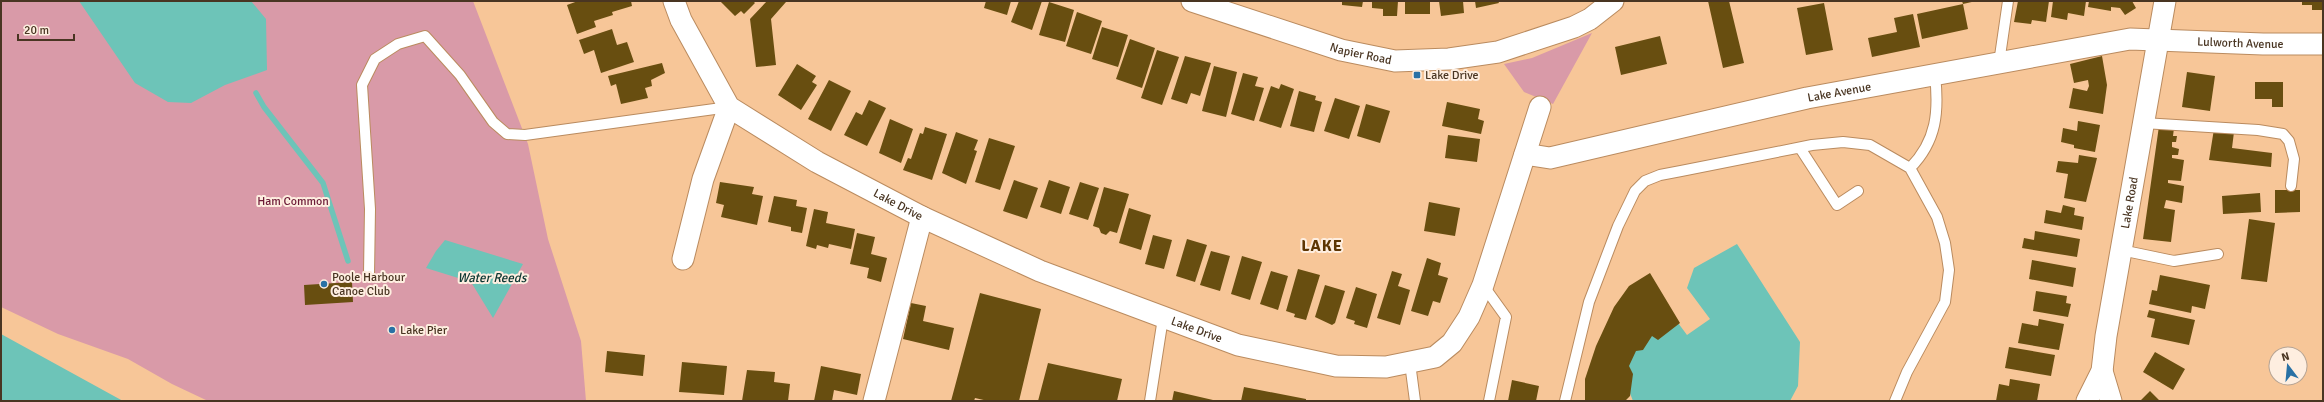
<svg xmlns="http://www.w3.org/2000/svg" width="2324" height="402" viewBox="0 0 2324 402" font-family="Signika,sans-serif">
<rect width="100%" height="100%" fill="#f7c698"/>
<path fill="#d99aa8" d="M1,1H473L528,144L548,239L581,341L586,401H208L172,384L128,359L58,334L1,307Z
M1592,33L1553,104L1524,92L1504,64L1532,58Z"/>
<path fill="#6dc4b8" d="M79,1H251L266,19L267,70L225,85L191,103L168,102L135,83Z
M445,240L523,264L493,318L471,282L426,268L436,251Z
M1737,244L1800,342L1798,386L1790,401H1633L1624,378L1630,333L1664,304L1687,335L1710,319L1687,288L1694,268Z
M1,334L123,401H1Z"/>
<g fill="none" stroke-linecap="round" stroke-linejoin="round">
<path stroke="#6dc4b8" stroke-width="5.5" d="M256,93L264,107L323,183L348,261"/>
</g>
<path fill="#684e10" d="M578,1H631L632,6L612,12L613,15L594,21L596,27L577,34L567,5Z
M720,1H753L755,3L744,14L741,11L735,16Z
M767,1L786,2L771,19L776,65L756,67L750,19Z
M986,1H1011L1007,15L984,8Z
M1019,1H1042L1032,30L1011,22Z
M1342,1H1363L1362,7L1342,5Z
M1372,1H1398L1397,16H1383V9L1372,8Z
M1405,1H1430V14H1405Z
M1439,1H1463L1464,13L1441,16Z
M1475,1H1498L1499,3L1476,8Z
M1708,1H1729L1744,63L1723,68Z
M1962,1H1976L1963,4L1968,29L1922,39L1917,14L1963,4Z
M2018,1H2049L2046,22L2032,20L2031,24L2014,22Z
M2053,1H2086L2084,16L2068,13L2067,20L2051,17Z
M2089,1H2132L2136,8L2125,15L2120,8L2111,7V11L2088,7Z
M2302,1H2323V10H2312V5H2302Z
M1049,2L1074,10L1065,42L1039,35Z
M1824,3L1833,50L1806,55L1797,8Z
M1077,12L1102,21L1091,54L1066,46Z
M1913,14L1920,47L1872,57L1868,38L1897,32L1894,18Z
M1102,27L1128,35L1118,67L1092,59Z
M612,29L617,45L627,42L634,62L601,73L594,50L584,54L579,40Z
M1660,36L1667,64L1621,75L1615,47Z
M1130,39L1155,48L1142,88L1116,79Z
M1157,50L1179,57L1162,105L1141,98Z
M1185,56L1211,63L1200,96L1191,93L1187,104L1171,99Z
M2102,56L2107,85L2103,114L2069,108L2073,88L2087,91L2089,86L2088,80L2074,83L2070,64Z
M662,63L665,73L651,80L652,86L645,88L648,98L621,104L616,84L611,86L608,76Z
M797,64L816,76L812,82L817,85L801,110L778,95Z
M1214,66L1237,72L1226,117L1202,111Z
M2187,72L2215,76L2210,111L2182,107Z
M1243,73L1258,77L1255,86L1264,88L1254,121L1231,114Z
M829,80L851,91L831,131L808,119Z
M2255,82H2283V107H2272V99H2255Z
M1281,84L1294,89L1281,128L1259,121L1271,86L1279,89Z
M1299,91L1316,96L1315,100L1322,102L1314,132L1290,126Z
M1335,98L1360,106L1349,139L1324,131Z
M869,100L886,108L867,146L844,135L856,112L862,115Z
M1447,102L1480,109L1478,119L1484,121L1481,134L1442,126Z
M1366,104L1390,111L1380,143L1357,136Z
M890,119L913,129L901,163L879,153Z
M2078,121L2100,125L2095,152L2074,148V145L2061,142L2063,128L2077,131Z
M2159,126L2174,128L2173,136H2177L2176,142H2172V147L2179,149L2178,155H2172V158L2184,160L2181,181L2168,180V183L2184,186L2182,203L2166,200L2164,208L2175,210L2171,242L2143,239Z
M925,127L947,134L932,180L903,170L908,158L911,159L920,133L923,134Z
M2214,129L2234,132L2232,148L2272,153L2271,167L2209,160Z
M956,132L978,140L974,150L977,151L966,184L942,173Z
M1448,135L1480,139L1477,162L1445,158Z
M989,138L1015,146L1000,190L975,182Z
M2079,155L2097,158L2086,202L2064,198L2068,174L2056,172L2058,161L2078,163Z
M1014,180L1038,188L1027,219L1003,211Z
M1049,180L1070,187L1061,214L1040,207Z
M720,182L754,187L752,194L763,196L757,225L721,217L724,205L716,203Z
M1080,182L1099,188L1088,220L1069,214Z
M1104,187L1129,194L1117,233L1110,231L1106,235L1101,233L1099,228L1093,226Z
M2275,190H2300V212L2275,213Z
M2260,193L2261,212L2223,214L2222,196Z
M774,196L797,200L796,206L807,208L802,233L791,231V227L768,222Z
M1429,202L1460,208L1455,236L1424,231Z
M2063,205L2075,208L2074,215L2084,217L2082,230L2044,223L2046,210L2061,213Z
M1129,208L1151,215L1141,250L1119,243Z
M814,209L828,212L826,223L855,229L851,249L829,244L828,248L817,245L816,249L806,246Z
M2249,219L2275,223L2267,282L2241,279Z
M2035,231L2080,239L2077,257L2022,248L2024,238L2034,240Z
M857,233L875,237L871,254L887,258L881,282L867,278L869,268L850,264Z
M1153,235L1172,240L1164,269L1145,264Z
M1187,239L1207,245L1195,282L1176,276Z
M1211,251L1230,256L1220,291L1200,285Z
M1242,256L1262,262L1250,300L1231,294Z
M1427,258L1441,263L1438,275L1448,278L1440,303L1433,301L1428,316L1411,311Z
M2032,260L2076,268L2073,287L2029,279Z
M1298,269L1320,275L1306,320L1294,317L1295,314L1286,311Z
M1271,271L1288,276L1278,310L1260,304Z
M1392,271L1402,274L1398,286L1410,290L1400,325L1377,318Z
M1650,273L1680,323L1658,340L1652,336L1643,350L1636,351L1629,366L1633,374L1630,396L1625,401H1585V379L1596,346L1614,307L1629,286Z
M2160,275L2210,285L2205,309L2192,306L2191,313L2149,304L2152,290L2157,291Z
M352,282L353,302L305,305L304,285Z
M1325,285L1345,291L1335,323L1332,325L1315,317Z
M1356,287L1377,294L1367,328L1354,324L1355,321L1346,318Z
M2036,291L2067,296L2066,303L2071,304L2068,317L2033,311Z
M980,293L1041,309L1019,401H988L975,398L974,401H951Z
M911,303L926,306L923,321L954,328L949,350L903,339Z
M2149,310L2195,320L2189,345L2151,337L2155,319L2147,317Z
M2039,319L2064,324L2059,350L2018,343L2022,323L2038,326Z
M2009,347L2055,355L2051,376L2005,368Z
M607,351L645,355L643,376L605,372Z
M2155,352L2185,369L2173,390L2143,372Z
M682,362L727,366L724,395L679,392Z
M1048,363L1122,379L1117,401H1038Z
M821,366L861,374L857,395L834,390L832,401H814Z
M747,370L775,372L774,382L790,384L788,401H742Z
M2010,379L2040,384L2037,401H1996L1999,384L2009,386Z
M1512,380L1539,386L1536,401H1508Z
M1244,387L1306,399V401H1241Z
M1174,391L1213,400V401H1172Z
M2150,391L2160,401H2140Z"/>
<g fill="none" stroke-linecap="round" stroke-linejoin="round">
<g stroke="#ba8b5f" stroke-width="12">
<path id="service" d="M1999,63L2008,1
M2143,123L2258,130L2283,134L2289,141L2294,159L2291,186
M1800,148L1837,205L1858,191
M2121,250L2174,261L2218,254
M369,274L370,209L362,85L375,59L398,44L425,36L460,75L493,122L507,134L525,135L729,107
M1483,285L1506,317L1489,401
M1410,363L1415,401
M1150,401L1163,318
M1565,401L1589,302L1618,226L1635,191L1645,181L1660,175L1681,171L1812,145L1843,142L1870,145L1910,168C1937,141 1939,111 1935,75
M1895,401L1907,372L1945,302L1949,270L1945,243L1937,217L1910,168"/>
</g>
<g stroke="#ba8b5f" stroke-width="23">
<g id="minor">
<path id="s1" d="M674,1L681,20L729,107L817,162L922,217L1040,271L1238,345L1336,366L1386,367L1435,357L1452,343L1469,317L1483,285L1540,107"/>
<path id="s2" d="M1192,1L1341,50L1395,61L1449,59L1498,52L1574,27L1590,19L1613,1"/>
<path id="s3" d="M1525,154L1550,158L1807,98L2130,39L2263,44H2323"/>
<path d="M683,259L703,179L729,107"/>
<path d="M2102,371L2111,401"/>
<path d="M874,401L922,217"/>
<path id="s4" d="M2087,401L2102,371L2106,336L2165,1"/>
</g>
</g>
<use href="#service" stroke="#fff" stroke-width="10"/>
<use href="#minor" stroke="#fff" stroke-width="21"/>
</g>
<g fill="#2971a5" stroke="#feeee0" stroke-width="1.5">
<rect x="1413" y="71" width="8" height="8" rx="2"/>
<circle cx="324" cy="284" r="4"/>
<circle cx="392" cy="330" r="4"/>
</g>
<g text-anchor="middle" stroke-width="4" stroke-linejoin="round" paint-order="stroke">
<g font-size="12" fill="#493522" stroke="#feeee0">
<text dy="4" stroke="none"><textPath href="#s3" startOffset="728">Lulworth Avenue</textPath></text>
<text dy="4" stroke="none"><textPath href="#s2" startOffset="177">Napier Road</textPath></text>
<text dy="4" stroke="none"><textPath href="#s3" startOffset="322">Lake Avenue</textPath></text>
<text dy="4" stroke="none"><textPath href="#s4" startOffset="204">Lake Road</textPath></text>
<text dy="4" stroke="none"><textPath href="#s1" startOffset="315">Lake Drive</textPath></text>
<text dy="4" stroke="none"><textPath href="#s1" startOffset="639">Lake Drive</textPath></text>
</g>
<g font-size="12" fill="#493522" stroke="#feeee0" text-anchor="start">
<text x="1425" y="79">Lake Drive</text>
<text x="332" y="281">Poole Harbour<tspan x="332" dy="14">Canoe Club</tspan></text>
<text x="400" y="334">Lake Pier</text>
</g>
<g font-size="12" fill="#6c1a37" stroke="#feeee0">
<text x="293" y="205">Ham Common</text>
</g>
<g font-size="13" font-style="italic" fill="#0c3732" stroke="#feeee0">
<text x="492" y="282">Water Reeds</text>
</g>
<g font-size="16" font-weight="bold" letter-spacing="1" fill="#5d3502" stroke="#feeee0">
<text x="1322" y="251">LAKE</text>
</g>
</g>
<rect width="2324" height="402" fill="none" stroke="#493522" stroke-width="4"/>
<g transform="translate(2288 366) rotate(344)"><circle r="19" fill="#feeee0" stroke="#b6a494"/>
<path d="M0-3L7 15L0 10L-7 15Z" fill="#2971a5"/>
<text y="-6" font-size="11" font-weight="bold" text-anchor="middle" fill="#493522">N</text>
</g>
<path d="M18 34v6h56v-6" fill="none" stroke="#493522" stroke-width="2"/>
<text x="24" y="34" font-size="12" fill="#493522" stroke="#feeee0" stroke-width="3" paint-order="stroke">20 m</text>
</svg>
